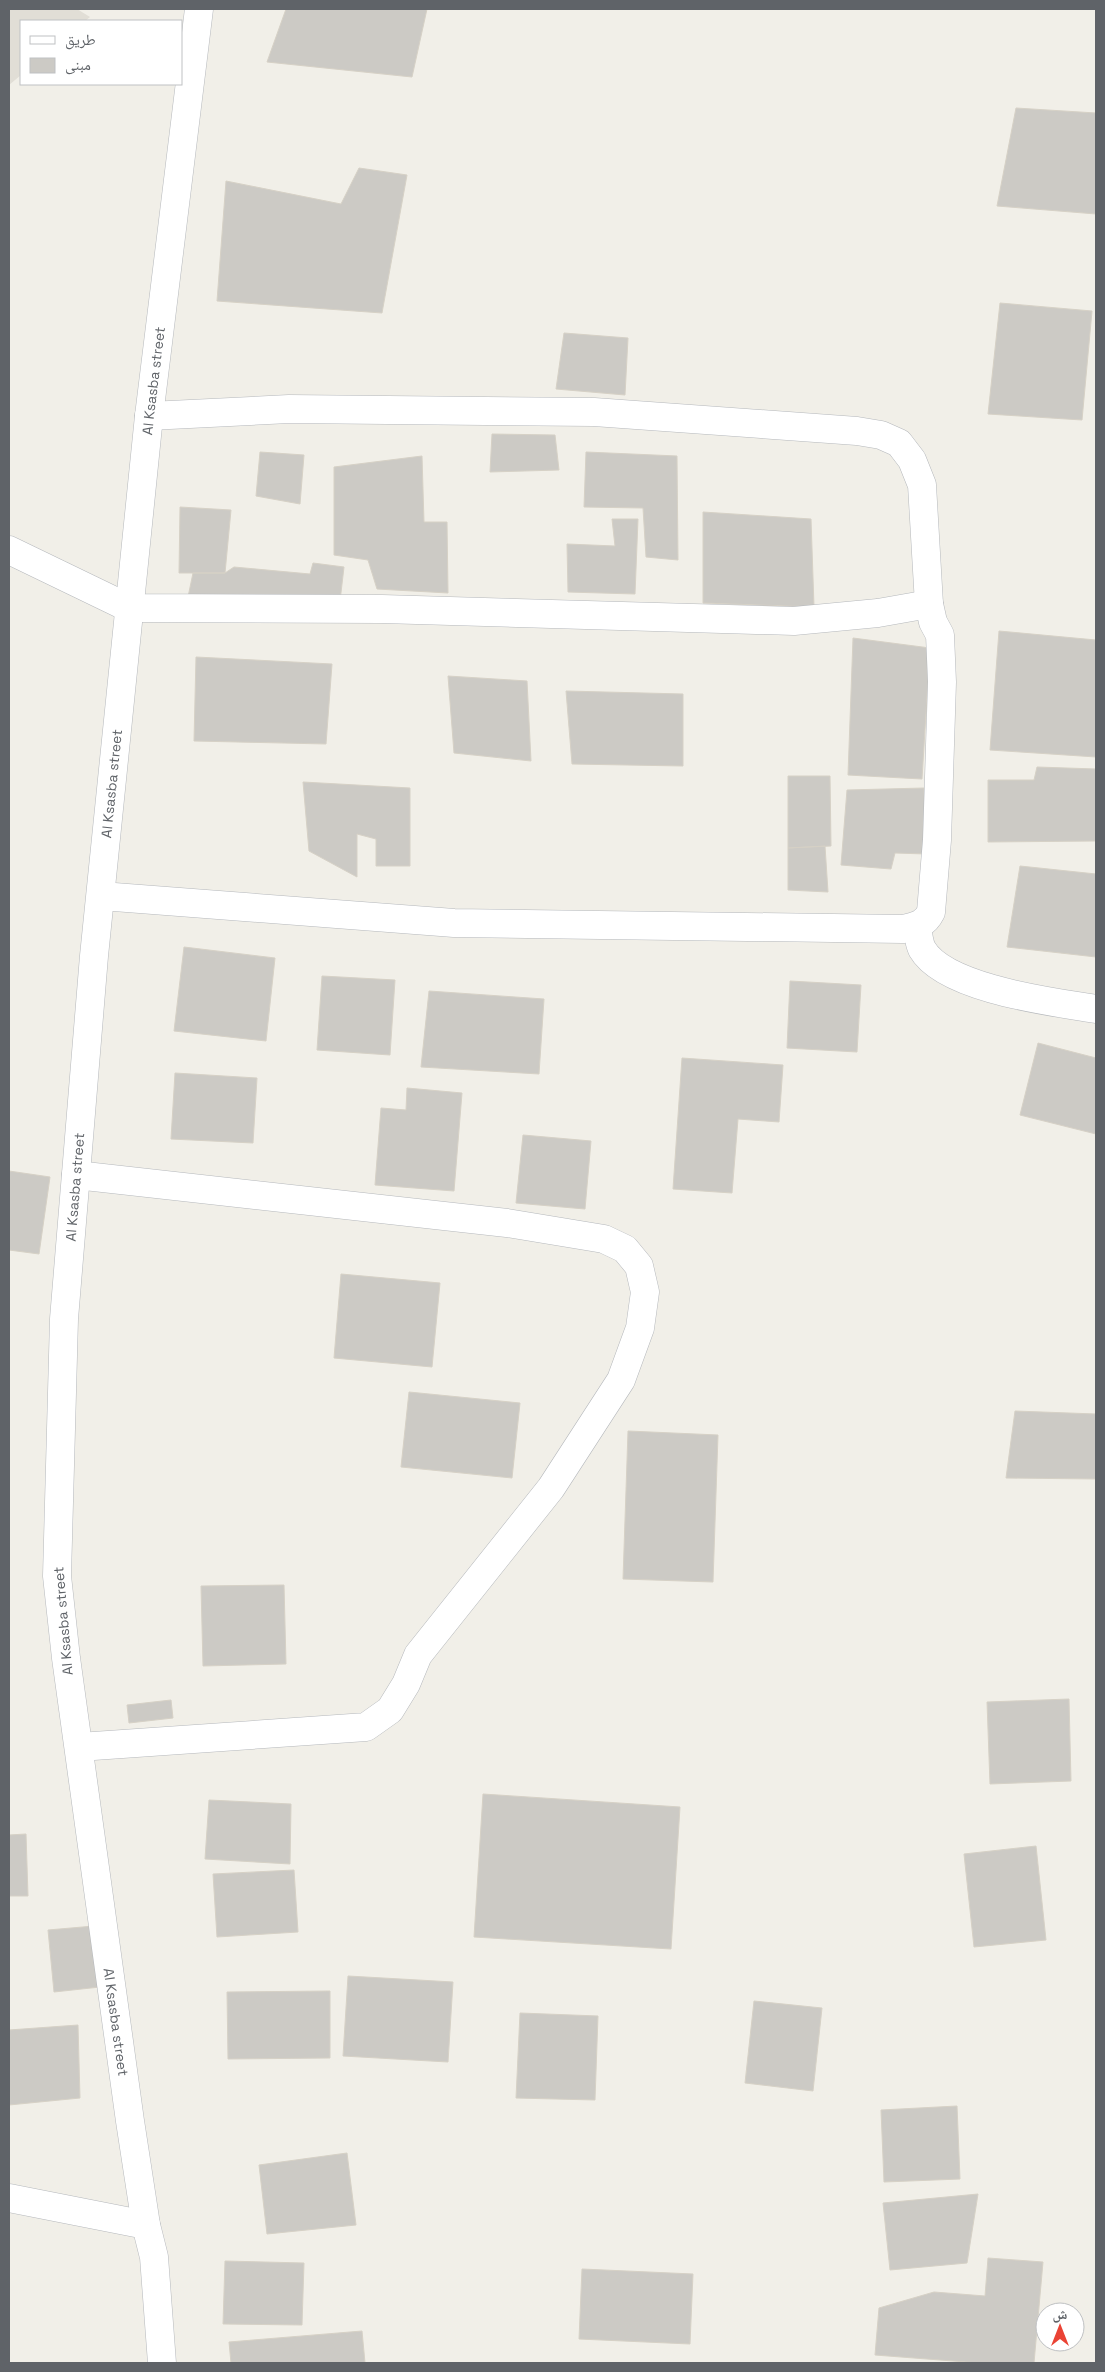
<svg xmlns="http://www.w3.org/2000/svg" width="1105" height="2372" viewBox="0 0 1105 2372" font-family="'Space Grotesk','Noto Naskh Arabic',sans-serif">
<rect width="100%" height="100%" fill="#f1efe8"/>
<path fill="#e1ded6" d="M9,9H77L90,17L85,21H21V75L9,85Z"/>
<path fill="#cccac5" stroke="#d6d1c6" d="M286,9H427L412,77L267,62Z
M1016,108L1096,113V214L997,206Z
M359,168L407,175L382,313L217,301L226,181L341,204Z
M1000,303L1092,311L1082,420L988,414Z
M564,333L628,338L625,395L556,389Z
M492,434L555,435L559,470L490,472Z
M260,452L304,455L300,504L256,496Z
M586,452L677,456L678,560L646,557L643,508L584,507Z
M422,456L424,522H447L448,593L377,589L368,560L334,555V467Z
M180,507L231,510L225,573H179Z
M703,512L811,519L814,607L703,603Z
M612,519H638L635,594L568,592L567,544L615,546Z
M313,563L344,567L340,601L188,597L193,573H225L234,567L310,574Z
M999,631L1096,640V757L990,750Z
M853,638L930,648L922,779L848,775Z
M196,657L332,664L326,744L194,741Z
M448,676L527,681L531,761L454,753Z
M566,691L683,694V766L572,764Z
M1037,767L1096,769V841L988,842V780H1034Z
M788,776H830L831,846L788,848Z
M303,782L410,788V866H376V839L357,834V877L309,851Z
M924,788L926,854L895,853L891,869L841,865L847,790Z
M825,846L828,892L788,890V848Z
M1020,866L1096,874V957L1007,947Z
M184,947L275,958L266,1041L174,1031Z
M322,976L395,980L390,1055L317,1050Z
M790,981L861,985L857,1052L787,1048Z
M429,991L544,999L539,1074L421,1067Z
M1038,1043L1096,1058V1134L1020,1115Z
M682,1058L783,1065L779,1122L738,1119L732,1193L673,1189Z
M175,1073L257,1078L253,1143L171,1139Z
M407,1088L462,1093L454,1191L375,1185L381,1108L406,1110Z
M523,1135L591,1141L585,1209L516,1203Z
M9,1171L50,1177L39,1254L9,1250Z
M341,1274L440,1283L432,1367L334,1358Z
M409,1392L520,1403L512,1478L401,1467Z
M1015,1411L1096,1414V1479L1006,1478Z
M628,1431L718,1435L713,1582L623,1579Z
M284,1585L286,1664L203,1666L201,1586Z
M1069,1699L1071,1781L990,1784L987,1702Z
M171,1700L173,1718L129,1723L127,1705Z
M483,1794L680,1807L671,1949L474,1937Z
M209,1800L291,1804L290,1864L205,1859Z
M26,1834L28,1896H9V1835Z
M1036,1846L1046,1940L974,1947L964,1854Z
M294,1870L298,1932L217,1937L213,1874Z
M94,1926L100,1987L54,1992L48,1930Z
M348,1976L453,1982L448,2062L343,2056Z
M330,1991V2058L228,2059L227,1992Z
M754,2001L822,2008L813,2091L745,2083Z
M520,2013L598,2016L595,2100L516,2098Z
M78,2025L80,2098L9,2105V2030Z
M957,2106L960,2179L884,2182L881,2110Z
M347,2153L356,2225L267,2234L259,2165Z
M978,2194L967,2263L890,2270L883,2203Z
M988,2258L1043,2262L1034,2363H979L875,2355L879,2308L934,2292L985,2296Z
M225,2261L304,2263L302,2325L223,2324Z
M582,2269L693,2274L690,2344L579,2339Z
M362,2331L365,2363H231L229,2342Z"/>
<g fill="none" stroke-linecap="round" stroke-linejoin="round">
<g stroke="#b5b8bc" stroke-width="29">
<g id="street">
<path d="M9,550L129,608L382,609L794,621L878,613L929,604"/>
<path d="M101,896L454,923L903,929C917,926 925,924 931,912L937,840L942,682L940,635L933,622L929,604L922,485L912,460L899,443L881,435L857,431L594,412L289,409L149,416"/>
<path d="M917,926C918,933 919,943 922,949C945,989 1053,1002 1096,1009"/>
<path d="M76,1175L507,1223L604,1239L625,1249L639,1266L645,1292L640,1328L621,1380L551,1488L418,1655L406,1684L390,1710L366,1727L79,1747"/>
<path d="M9,2198L146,2225"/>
<path id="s1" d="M162,2363L154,2257L146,2225L130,2121L66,1658L57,1576L64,1319L94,956L149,416L199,9"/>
</g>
</g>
<use href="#street" stroke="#fff" stroke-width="28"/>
</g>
<g text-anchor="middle" stroke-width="4" stroke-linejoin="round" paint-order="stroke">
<g font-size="14" fill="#5f6368" stroke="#fff">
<text dy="5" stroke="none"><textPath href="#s1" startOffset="1994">Al Ksasba street</textPath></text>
<text dy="5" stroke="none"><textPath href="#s1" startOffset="1589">Al Ksasba street</textPath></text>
<text dy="5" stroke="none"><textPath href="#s1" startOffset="1184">Al Ksasba street</textPath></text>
<text transform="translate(63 1621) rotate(-95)" y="5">Al Ksasba street</text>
<text transform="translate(116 2022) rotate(82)" y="5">Al Ksasba street</text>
</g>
</g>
<rect width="1105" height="2372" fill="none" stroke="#5f6368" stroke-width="20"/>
<rect x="20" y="20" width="162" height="65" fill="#ffffff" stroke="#bfc1c3"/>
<rect x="30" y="36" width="25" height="8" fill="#ffffff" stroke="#bfc1c3"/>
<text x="65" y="45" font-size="15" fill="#5f6368">طريق</text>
<rect x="30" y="58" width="25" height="15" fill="#cccac5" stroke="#bfc1c3"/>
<text x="65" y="70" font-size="15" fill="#5f6368">مبنى</text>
<g transform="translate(1060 2327)"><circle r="24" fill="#ffffff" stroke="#bfc1c3"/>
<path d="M0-4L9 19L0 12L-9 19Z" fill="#ea4335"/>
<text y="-8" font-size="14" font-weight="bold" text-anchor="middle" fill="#5f6368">ش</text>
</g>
</svg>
